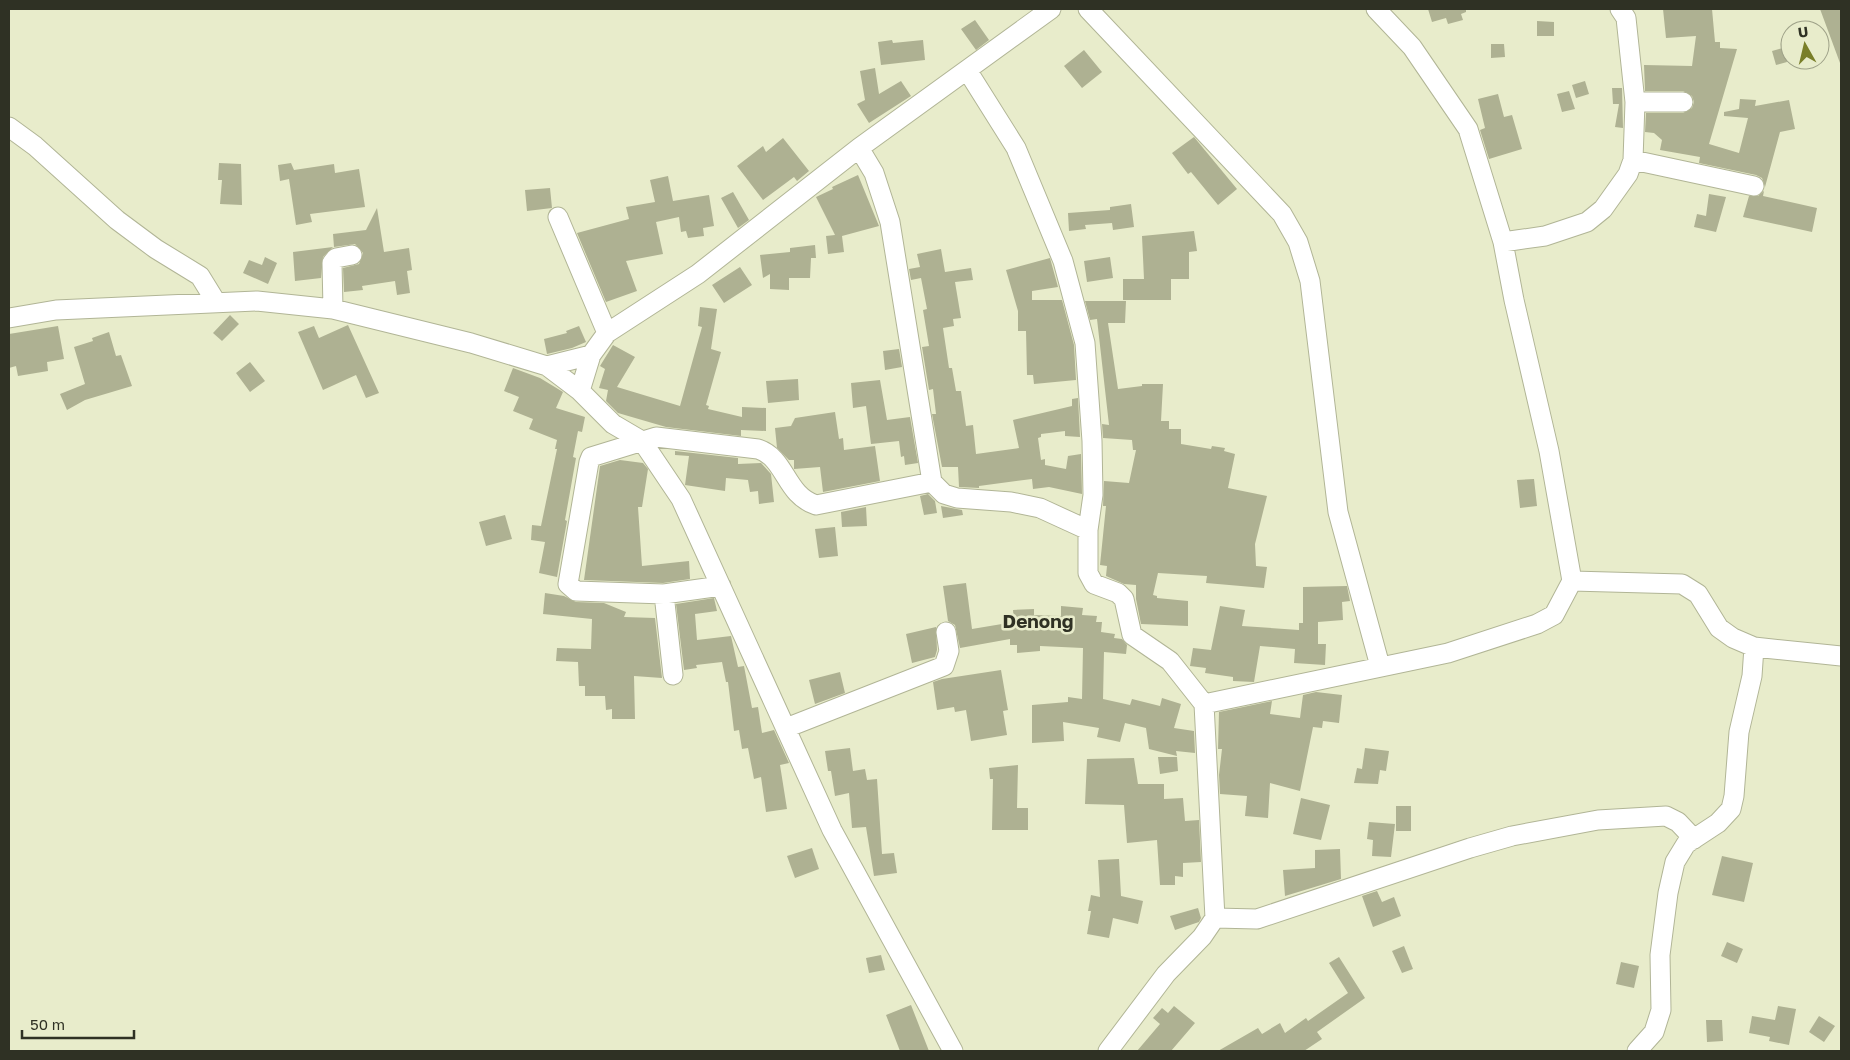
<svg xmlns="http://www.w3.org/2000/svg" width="1850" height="1060" viewBox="0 0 1850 1060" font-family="'Golos Text',sans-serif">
<rect width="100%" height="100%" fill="#e8eccb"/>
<path fill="#aeb192" d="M1428,9H1466V12L1461,14L1463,20L1448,24L1446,18L1432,22Z
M1663,9H1712L1715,42H1720V48L1737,49L1709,144L1739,153L1748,118L1724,116V112L1739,109L1740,99L1756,100L1755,106L1789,100L1795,129L1780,132L1765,187L1762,178L1756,175L1699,163L1700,157L1660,150L1662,140L1654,133L1645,132L1646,113H1683L1692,108L1694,102L1692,96L1683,91H1645L1644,65L1692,66L1696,36L1666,38Z
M1820,9H1841V63H1840Z
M975,20L989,40L976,50L961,29Z
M1537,21L1554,22V36H1537Z
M892,40L893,43L923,40L925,60L881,65L878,42Z
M1491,44H1504L1505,57L1491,58Z
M1783,48L1787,62L1776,65L1772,51Z
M1084,50L1102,72L1082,88L1064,66Z
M875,68L879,94L901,81L911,96L869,123L857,104L865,100L860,71Z
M1585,81L1589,94L1576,98L1572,85Z
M1612,88H1622L1623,128L1615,127L1619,104H1613Z
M1569,91L1575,109L1562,112L1557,94Z
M1498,94L1504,117L1512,115L1522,149L1489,159L1480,130L1485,128L1478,99Z
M1194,137L1237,189L1218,205L1191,172L1188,174L1172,153Z
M783,138L809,171L797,181L794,177L763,200L737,166L763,146L766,152Z
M219,163L241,164L242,205L220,204L222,180H218Z
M291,163L294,170L334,164L335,173L359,169L365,207L310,214L312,222L296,225L289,179L280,181L278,165Z
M858,175L879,226L842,236L844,252L828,254L826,236L835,235L816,197L833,189L832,187Z
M668,176L673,201L709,195L714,226L703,228L704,236L688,238L686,231L681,232L679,217L656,222L663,254L626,261L637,291L606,302L577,233L629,219L626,207L655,202L650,180Z
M550,188L552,208L527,211L525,190Z
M1764,191L1763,196L1817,208L1812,232L1743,217L1749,196H1758Z
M733,192L749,220L738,228L721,198Z
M1709,194L1726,197L1716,232L1694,227L1697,214L1706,216Z
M1131,204L1134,227L1113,230L1112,223L1085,225L1086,229L1069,231L1068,213L1110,210V207Z
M377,208L384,252L409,248L412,270L407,271L410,293L397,295L395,281L362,286L363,290L344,292L343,268L359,264L363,253L355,244L334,247L333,234L366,230Z
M1194,231L1197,251L1189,252V279H1171V300H1123V279H1144L1142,236Z
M815,245L816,258H811L810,278H789V290L770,289V274L763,278L760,255L790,252V248Z
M333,247L323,257L321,278L295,281L293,252Z
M941,249L945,272L971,268L973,280L955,282L961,318L953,319L954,326L943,328L949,368H952L956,391H961L966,426L973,425L976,454L1019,448L1013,420L1072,406V399L1078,398L1080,437L1065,436V431L1041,434V437L1038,438L1041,460L1045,459V465L1066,469L1068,456L1081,454L1082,494L1049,487L1033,489L1032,479L979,486V488L959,487L958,467H942L932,414H936L933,389L929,390L922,347L929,346L923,310L927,309L921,278L911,280L909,269L920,267L917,254Z
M265,257L277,263L268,284L243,273L249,260L262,265Z
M1110,257L1113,278L1087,282L1084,261Z
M1050,258L1058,287L1032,291V300H1062L1074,345L1076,380L1034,384L1033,375H1027L1026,331H1018V311L1006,270Z
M740,267L752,285L724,303L712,285Z
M1085,301H1126L1125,323H1108L1118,389L1142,386V384H1163L1161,421H1169V429H1181V444L1211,449L1212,446L1225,448L1224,451L1235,454L1228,488L1267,496L1255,544L1256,566L1267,567L1264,588L1206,583L1207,576L1158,573L1153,595L1157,596V598L1188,601V626L1141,624L1136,599V585L1124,584L1106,576L1107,566L1100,565L1106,506H1103L1104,481L1129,483L1136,450H1133L1132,440L1103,438L1102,424L1109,425L1097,319L1090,320Z
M700,307L717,309L711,349L721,352L706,405L709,406L708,409L742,417V407L766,408V431L741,430V436L666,427L618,413L606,401L608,390L599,388L605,369L600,366L613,345L635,357L617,387L680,406L702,327L698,326Z
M230,315L239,324L222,341L213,333Z
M348,325L379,393L366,398L356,375L323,390L298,332L314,326L319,338Z
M58,326L64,359L47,362L48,371L18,376L16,366L9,368V334Z
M579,326L586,342L572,348L547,354L544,339L567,333L566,331Z
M109,332L116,356L121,355L132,386L85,400L67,410L60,394L85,384L74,347L93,341L92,338Z
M899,349L902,367L885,370L883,351Z
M250,362L265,381L250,392L236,373Z
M513,368L540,378L563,392L556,408L585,417L582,432L578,431L573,457L576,458L565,520L567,521L557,577L539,573L545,542L531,540L532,525L541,526L557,449H555L557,440L529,429L533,419L513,411L519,397L504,391Z
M798,379L799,400L768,403L766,381Z
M880,380L887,420L910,417L918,463L905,465L904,456L901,457L899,441L871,444L866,406L853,408L851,383Z
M835,412L839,439L843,438L844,450L875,446L880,481L823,492L820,467L794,469V460H789L777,448L775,428L791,426L795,418Z
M675,451L738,458V464L761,463L771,474L774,502L759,504L758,491L750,492L748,480L726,478L725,491L685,485L689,456L675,455Z
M620,460L643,463L648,469L642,507H638L642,566L689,561L690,579L663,583L584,580L600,466Z
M1534,479L1537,506L1520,508L1517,480Z
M928,494L935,501L937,513L924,515L920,496Z
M941,506L962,510L963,515L943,518Z
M866,507L867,526L842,527L841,512Z
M505,515L512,539L486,546L479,522Z
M835,527L838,556L819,558L815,529Z
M966,583L972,629L1014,622L1013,610L1034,609V615L1061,616V606L1083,608L1082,615L1097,616L1096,622H1102L1101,632L1115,634L1114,638L1122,639L1127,645L1126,654L1104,652L1103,699L1130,705L1132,699L1160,706L1162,698L1181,704L1174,728L1194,731L1195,753L1176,751L1177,756L1149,749L1146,728L1125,723L1120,742L1097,737L1099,728L1063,722L1064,741L1032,743V705L1068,702V697L1082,699L1083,648L1040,646V651L1017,653V645H1010V639L960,648L955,625L948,621L943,586Z
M1347,586L1350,601L1342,602L1343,620L1318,622V644H1326L1325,665L1294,663L1295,649L1260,646L1254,682L1233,681V677L1205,673L1206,668L1190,666L1193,648L1211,650L1220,606L1245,610L1242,626L1299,630V623H1303V587Z
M545,593L564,596L576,602L604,603L626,612L624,617L655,618L662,678L634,676L635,719H612V709L606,710L605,696H585V686H579L578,662L556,661L557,648L591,649L592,619L543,614Z
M714,598L717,611L695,614L697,640L731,636L738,667L744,666L752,708L758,707L762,733L774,730L789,763L780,765L787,809L766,812L761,777L754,779L748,748L742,749L739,730L734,731L728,682H726L722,662L696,665L697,668L684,670L676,604Z
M936,627L937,650L935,657L912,663L906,634Z
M1001,670L1008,710L1003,711L1007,735L971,741L966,710L955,712L954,707L937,710L933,682L942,679Z
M840,672L845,693L815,704L809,680Z
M1316,692L1342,695L1339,723L1323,721L1322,728L1313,727L1300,791L1270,783L1268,818L1245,816L1247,796L1220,794L1219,775L1222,749H1218L1219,712L1272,701L1270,714L1300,718L1303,695Z
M850,748L853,771L865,769L867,780L877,779L882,854L894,853L897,873L874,876L866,827L852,828L849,793L835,796L831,771H828L825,751Z
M1365,748L1389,751L1386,771L1380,770L1378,784L1354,783L1357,768L1362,769Z
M1158,757H1177L1178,771L1160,774Z
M1134,758L1138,784H1164V799L1183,798L1185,821L1199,820L1201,862L1183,863V877L1175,876V885H1160L1157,840L1127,843L1124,805L1085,804L1087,759Z
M1018,765L1017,808H1028V830H992L993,779H990L989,768Z
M1301,798L1330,805L1321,840L1293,834Z
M1396,806H1411V831H1396Z
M1369,822L1395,824L1391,857L1372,856L1373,840L1367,839Z
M812,848L819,869L795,878L787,856Z
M1340,849L1341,879L1285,896L1283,870L1315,868V850Z
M1722,856L1753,863L1744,902L1712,895Z
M1119,859L1121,896L1143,901L1138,924L1113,918L1109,938L1087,934L1091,911H1088L1091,895L1100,897L1098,860Z
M1377,891L1382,902L1394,897L1401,916L1373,927L1362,896Z
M1198,908L1201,918L1199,922L1175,930L1170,916Z
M1727,942L1743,949L1737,963L1721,956Z
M1404,946L1413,969L1402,973L1392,951Z
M881,955L885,970L869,973L866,958Z
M1339,957L1365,998L1317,1032L1322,1039L1304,1051H1218L1258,1028L1262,1034L1280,1023L1285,1033L1306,1018L1308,1021L1348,993L1329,963Z
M1621,962L1639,966L1634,988L1616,984Z
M911,1005L929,1051H900L886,1015Z
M1174,1006L1195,1023L1171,1051H1137L1160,1024L1153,1018L1162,1008L1168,1013Z
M1778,1006L1796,1009L1789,1045L1769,1041L1770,1037L1749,1033L1752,1016L1775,1020Z
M1819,1016L1835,1026L1824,1042L1809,1032Z
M1706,1020H1722L1723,1041L1707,1042Z"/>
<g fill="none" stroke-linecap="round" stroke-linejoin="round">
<g stroke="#b1b596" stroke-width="21">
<path id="minor" d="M1088,9L1282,214L1298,242L1310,281L1338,512L1380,666
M1376,9L1412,47L1468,129L1503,242L1514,300L1549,451L1572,581
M967,70L1016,148L1063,261L1085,343L1092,441L1093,495L1088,530V573L1094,584L1118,593L1124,599L1132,635L1170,661L1204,704L1448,653L1537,624L1554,615L1572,581L1682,584L1698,594L1719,628L1733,638L1754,647L1752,676L1739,732L1734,796L1731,809L1718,823L1686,844L1675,862L1668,893L1660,955L1661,1010L1654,1032L1637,1051
M1635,102H1683
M9,127L35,146L117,220L156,249L200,276L216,302
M859,148L874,173L890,222L932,482L944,494L957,498L1011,502L1040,508L1088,530
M1633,160L1754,186
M558,217L607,333
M1503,242L1545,236L1587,222L1603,209L1628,174L1633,160L1635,102L1626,18L1620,9
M333,309L332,263L336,258L352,255
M9,318L56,310L257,301L333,309L471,343L547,366L580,391L613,424L642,441L681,499L832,830L953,1051
M547,366L591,355L607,333L698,274L859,148L1051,9
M580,391L591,355
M721,586L664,594L576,591L568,584L589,462L591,457L656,437L758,449C786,458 785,495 816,505L932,482
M664,594L673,675
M1754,647L1841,656
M786,728L944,666L949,651L946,632
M1215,918L1257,919L1470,848L1512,836L1598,820L1666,816L1678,822L1694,839
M1108,1051L1166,974L1202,937L1215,918L1204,704"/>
</g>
<use href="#minor" stroke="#fff" stroke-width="19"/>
</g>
<g text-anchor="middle" stroke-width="5" stroke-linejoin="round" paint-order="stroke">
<g font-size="19" font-weight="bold" fill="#2f3124" stroke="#e8eccb">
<text x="1038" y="628">Denong</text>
</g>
</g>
<rect width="1850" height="1060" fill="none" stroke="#2f3124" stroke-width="20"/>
<g transform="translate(1805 45) rotate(352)"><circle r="24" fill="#e8eccb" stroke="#9ea188"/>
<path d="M0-4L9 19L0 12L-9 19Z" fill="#797e28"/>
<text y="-8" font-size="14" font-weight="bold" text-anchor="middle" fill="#2f3124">U</text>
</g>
<path d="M22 1030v8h112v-8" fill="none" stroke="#2f3124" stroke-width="2.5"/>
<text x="30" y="1030" font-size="15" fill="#2f3124" stroke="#e8eccb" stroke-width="4" paint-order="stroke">50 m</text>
</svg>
